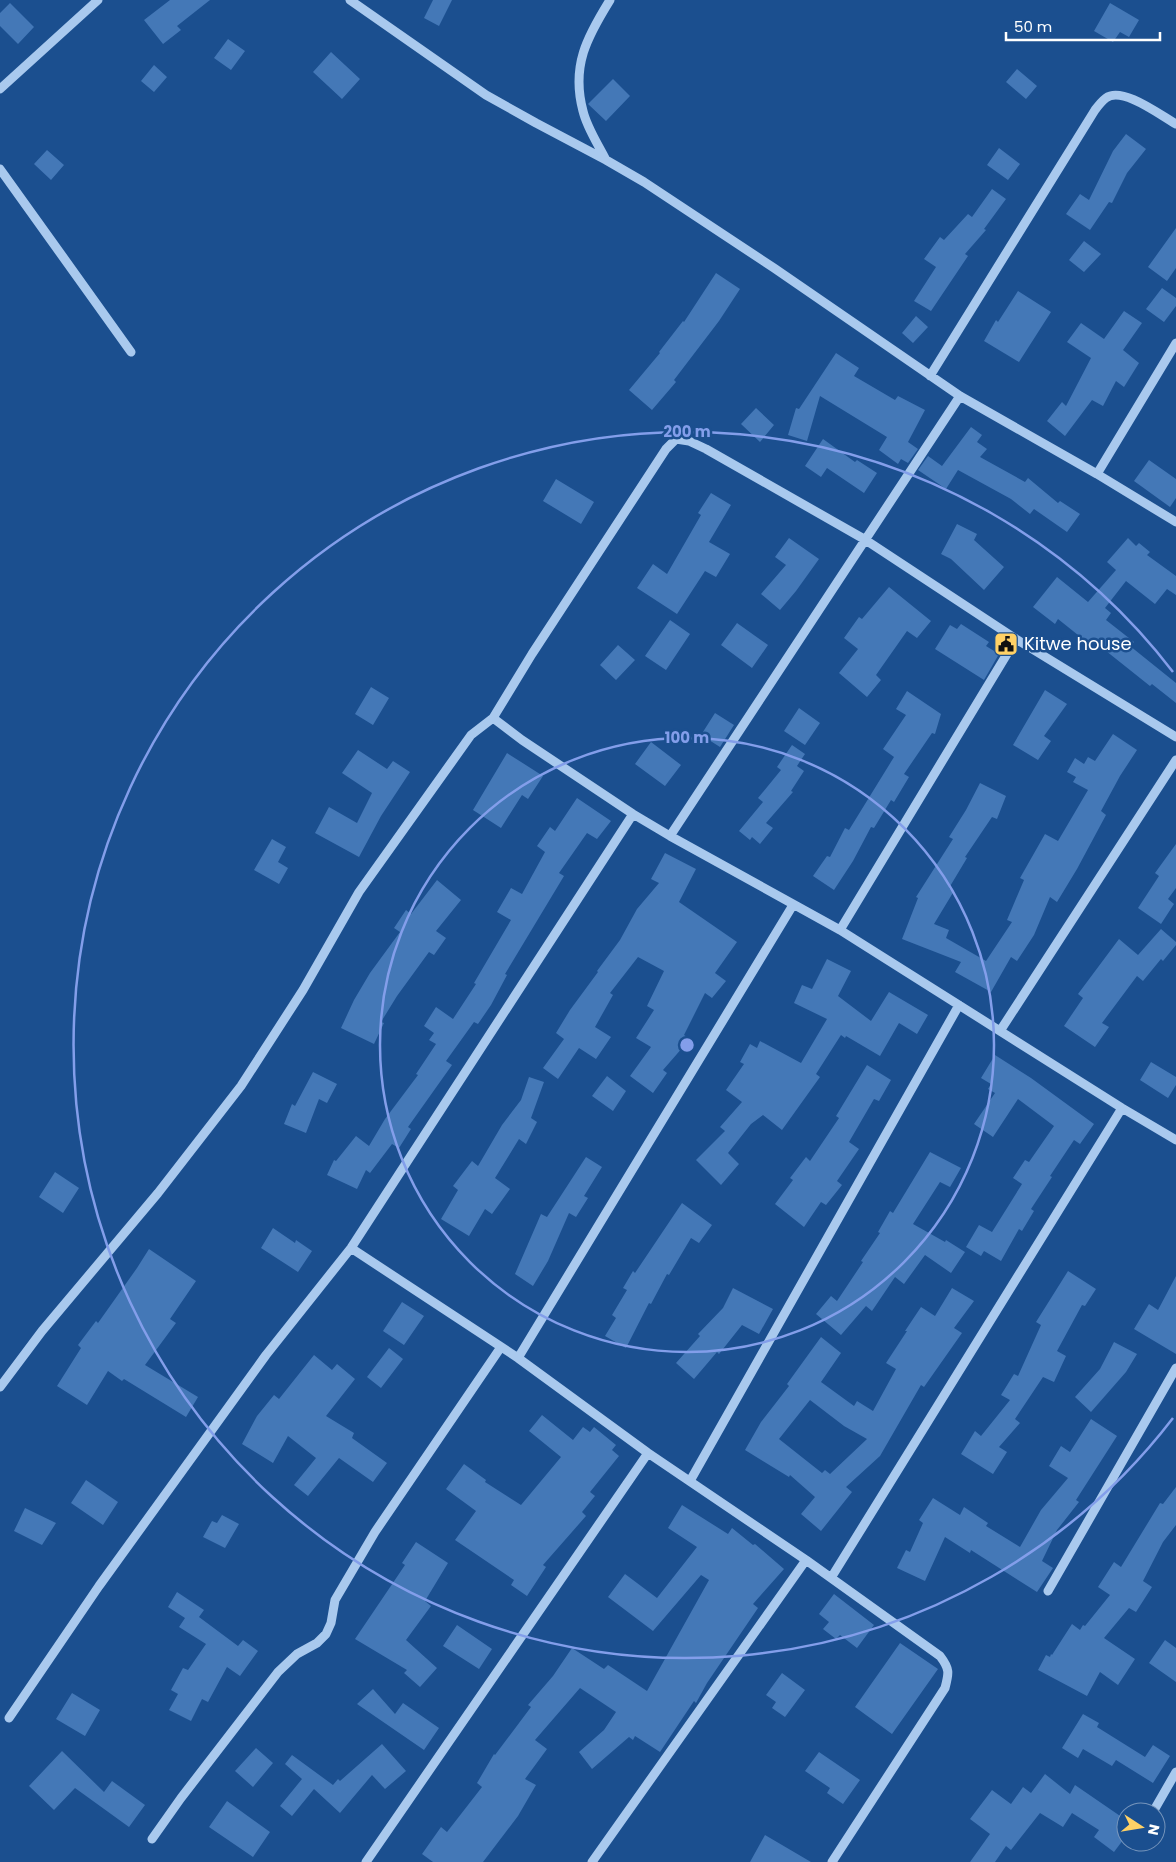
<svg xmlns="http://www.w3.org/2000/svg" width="1176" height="1862" viewBox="0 0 1176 1862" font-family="Poppins,sans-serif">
<rect width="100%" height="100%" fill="#1b4f8f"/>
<path fill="#4478b7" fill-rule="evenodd" d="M170,0H210L177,26L181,30L163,44L144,20Z
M433,0H452L439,26L424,18Z
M10,3L34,27L18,44L0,26V13Z
M1110,3L1139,20L1129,37L1120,32L1113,42L1094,31Z
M228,39L245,51L231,70L214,58Z
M331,52L360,79L342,99L313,72Z
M154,65L167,77L154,92L141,81Z
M1017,69L1037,86L1026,99L1006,82Z
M613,79L630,96L606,121L588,104Z
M1126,134L1146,149L1127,173L1112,203L1109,202L1090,230L1066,214L1080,194L1089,200L1113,151Z
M999,148L1020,164L1008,180L987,165Z
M47,150L64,165L51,180L34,164Z
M992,189L1006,199L984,229L986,230L965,254L968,256L931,311L914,301L936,267L924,259L940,237L944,240L968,214L972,217Z
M1176,228V268L1167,281L1148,267Z
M1084,241L1101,254L1084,272L1069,260Z
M716,273L740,289L719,321L674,380L676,382L652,410L629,390L660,353L659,352L683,321L684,322Z
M1162,288L1176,298V306L1164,322L1146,309Z
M1018,291L1051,312L1019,362L984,341L996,320L998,322Z
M1124,311L1142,323L1123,350L1139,363L1124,387L1116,381L1103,406L1092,400L1065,436L1047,421L1062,402L1066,406L1091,358L1067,342L1081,323L1104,339Z
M916,316L928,327L913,343L902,333Z
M836,353L859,368L854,376L895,400L898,396L925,410L908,442L918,449L908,463L901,459L898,464L879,450L887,437L820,396L807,441L788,435L796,408L799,409Z
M756,408L774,425L760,442L741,424Z
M971,427L982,435L977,442L987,449L980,457L1025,482L1028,478L1058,503L1060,501L1080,514L1067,532L1034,509L1030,514L1011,499L958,470L946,489L918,470L928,456L942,466Z
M823,439L855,462L857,460L877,473L864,493L827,468L821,477L805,466Z
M1149,460L1176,479V498L1170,507L1134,481Z
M556,479L594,502L581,524L543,501Z
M711,493L731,505L709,542L730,554L716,577L705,571L677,614L637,588L653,564L667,574L701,515L698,513Z
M957,524L977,534L974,540L1004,567L984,590L951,559L941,554Z
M789,538L819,559L796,591L780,610L761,594L786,565L775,557Z
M1128,538L1136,546L1139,543L1150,552L1147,555L1176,576V595L1167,589L1155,604L1126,581L1105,608L1111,613L1106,620L1134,642L1130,646L1176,683V703L1152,684L1150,686L1091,639L1088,643L1058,619L1055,624L1033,607L1057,577L1088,602L1116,570L1107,562Z
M889,587L931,621L917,638L907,631L876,675L881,680L867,697L839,673L858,649L844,638L859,617L862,619Z
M670,620L690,634L666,670L645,656Z
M737,623L768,645L752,668L721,645Z
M961,624L989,642L986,646L999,654L984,680L935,649L950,625L957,629Z
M618,645L635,660L616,680L600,665Z
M371,687L389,698L373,725L355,714Z
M1045,690L1067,704L1044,736L1051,741L1038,760L1013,745Z
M907,691L941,714L935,734L932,733L904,774L909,777L894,802L891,800L874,828L871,827L853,861L834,890L813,876L827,856L830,857L845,828L849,830L894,757L883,749L906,715L896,709Z
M799,708L820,723L805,745L784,731Z
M715,713L734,725L720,747L701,735Z
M1113,734L1137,750L1120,776L1101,811L1106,815L1077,869L1057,902L1050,897L1034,935L1017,961L1011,957L991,992L955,972L961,962L902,939L918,898L916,897L953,839L949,837L966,810L980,783L1006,796L997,819L992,817L965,857L967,858L949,888L954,891L934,924L949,930L946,938L986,961L1012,922L1007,920L1024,880L1020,878L1045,834L1058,841L1088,790L1073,782L1076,777L1067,772L1075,758L1084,764L1088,757L1095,761Z
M651,742L681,765L665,786L635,764Z
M792,745L805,754L797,766L804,771L791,791L793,792L766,823L773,828L760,844L752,837L750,840L739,831L763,802L758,798L781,770L777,767Z
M358,750L387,769L393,761L410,772L381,816L359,857L315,833L329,807L357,823L372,793L342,773Z
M507,753L543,776L528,799L522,795L501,828L473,810Z
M577,798L611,821L597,839L587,833L559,873L564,876L505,974L507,975L491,1005L478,1024L474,1022L446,1061L452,1065L408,1127L411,1129L399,1148L392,1144L370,1173L366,1170L357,1189L327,1175L334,1160L336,1161L356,1136L369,1146L385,1119L418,1075L416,1074L436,1044L429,1040L434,1033L424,1026L436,1007L453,1019L476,984L474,983L511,920L497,912L511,888L522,894L545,852L537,846L550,827L555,831Z
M272,839L286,847L278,862L288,868L279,884L254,870Z
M1176,844V888L1168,899L1174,904L1161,924L1138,908L1159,876L1155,873Z
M665,853L696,869L679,902L737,942L715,973L726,981L712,998L705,993L684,1035L690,1039L663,1070L667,1073L653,1093L630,1076L651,1047L636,1038L654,1010L647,1006L664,971L638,957L610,993L613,995L595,1027L611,1037L596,1059L579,1048L558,1079L543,1068L564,1039L556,1033L570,1010L598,972L597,971L620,940L637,909L659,883L651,879Z
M437,880L461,900L436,931L446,938L434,955L429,952L397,996L381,1022L384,1023L374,1044L341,1028L354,1000L370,973L400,932L394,928L406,910L411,914Z
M1161,929L1176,942V945L1163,961L1161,959L1143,981L1137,976L1102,1023L1109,1027L1095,1047L1064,1026L1083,998L1078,994L1119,939L1138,955Z
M827,959L851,971L838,996L871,1021L889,992L928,1015L917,1034L899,1023L880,1056L846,1036L845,1038L841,1035L816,1074L820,1077L782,1130L763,1115L751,1124L728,1153L739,1164L721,1185L696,1160L725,1131L720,1127L742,1102L726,1090L744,1064L740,1062L750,1044L757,1048L760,1041L801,1063L827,1019L794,1003L802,985L812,989Z
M995,1055L1031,1078L1094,1124L1080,1144L1074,1140L1050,1176L1052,1177L1031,1209L1034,1211L1022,1231L1019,1229L1001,1261L984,1251L981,1256L966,1247L979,1225L992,1232L1022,1184L1013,1178L1025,1160L1029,1162L1054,1126L1018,1099L993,1137L974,1124L995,1093L988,1089L991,1084L981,1078Z
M1151,1062L1176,1077V1085L1168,1098L1140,1080Z
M867,1065L891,1080L879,1101L874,1099L849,1142L859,1149L837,1181L842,1185L826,1205L821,1202L804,1227L775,1204L793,1180L790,1178L806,1157L810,1161L839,1118L836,1116Z
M313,1072L337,1084L327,1103L319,1099L306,1133L284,1124L292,1104L295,1106Z
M607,1076L626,1091L613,1111L592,1096Z
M529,1077L544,1082L531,1118L537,1122L526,1144L519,1139L495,1178L510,1189L492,1214L485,1209L469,1236L441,1219L458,1190L453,1186L472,1161L478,1166L502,1125L521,1100Z
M930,1152L961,1168L950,1187L940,1182L913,1224L945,1242L946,1240L965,1252L951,1273L925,1255L904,1284L895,1277L872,1311L866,1306L841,1335L816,1314L831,1296L837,1301L863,1262L861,1261L880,1233L878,1232L890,1211L893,1213Z
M586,1157L602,1167L584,1196L588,1198L576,1217L569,1213L548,1261L533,1286L515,1274L541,1214L547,1217Z
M55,1172L79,1188L63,1213L39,1197Z
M682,1203L712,1225L699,1243L691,1238L669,1275L667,1274L651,1304L649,1303L626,1348L605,1336L616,1318L612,1315L627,1290L623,1288L633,1271L635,1273Z
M273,1228L295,1243L296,1240L312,1251L298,1272L261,1248Z
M149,1249L196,1281L170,1319L176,1323L145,1365L198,1397L186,1417L124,1379L122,1381L108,1371L87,1405L57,1386L81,1348L78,1345L96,1321L98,1323L137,1268Z
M1068,1271L1096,1289L1085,1306L1082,1305L1057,1351L1066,1356L1054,1382L1043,1377L1015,1419L1020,1423L999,1447L1007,1452L993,1474L961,1454L975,1431L981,1436L1010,1400L1001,1395L1014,1374L1018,1376L1041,1325L1036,1322Z
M1176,1276V1354L1134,1329L1149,1304L1158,1310Z
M733,1288L773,1309L759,1334L742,1325L719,1354L717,1352L694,1379L676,1363L700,1336L698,1334L723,1308Z
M952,1288L974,1301L954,1328L962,1333L924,1387L921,1385L880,1456L846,1487L852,1492L821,1531L801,1514L815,1497L790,1475L789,1477L745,1450L761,1422L789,1386L787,1384L821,1337L841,1353L821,1382L854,1406L857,1401L873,1411L896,1369L886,1363L907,1331H905L921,1307L935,1316ZM810,1400L844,1426L867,1439L830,1474L825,1470L822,1473L779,1439Z
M402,1302L424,1316L404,1345L383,1331Z
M1114,1342L1137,1354L1126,1372L1091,1412L1075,1397L1100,1369Z
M389,1348L403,1359L381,1388L367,1377Z
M314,1355L332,1370L337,1364L355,1379L326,1416L354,1433L352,1438L387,1463L373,1482L339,1458L308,1496L294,1485L316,1458L288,1436L273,1463L242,1444L257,1416L274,1395L279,1399Z
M542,1415L573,1440L583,1427L590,1432L594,1427L616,1445L612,1450L619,1456L590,1492L595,1496L582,1512L586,1516L543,1565L546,1567L527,1596L511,1585L514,1580L455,1540L476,1511L446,1489L464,1464L486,1480L485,1482L521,1505L561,1457L529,1431Z
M1091,1419L1117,1436L1076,1500L1079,1502L1057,1530L1042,1561L1053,1568L1037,1592L971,1550L970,1553L945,1537L925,1581L897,1568L906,1550L910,1552L923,1523L919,1520L933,1498L960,1515L964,1507L988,1523L986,1526L1020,1547L1041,1510L1068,1478L1049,1466L1061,1446L1070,1452Z
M86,1480L118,1502L103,1525L71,1503Z
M1176,1487V1525L1163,1542L1143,1581L1152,1587L1136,1612L1129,1608L1104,1638L1135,1659L1118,1685L1100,1672L1087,1696L1038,1670L1046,1655L1050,1657L1051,1654L1052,1655L1072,1624L1080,1630L1083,1625L1085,1626L1110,1595L1098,1587L1114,1562L1121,1567L1160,1503L1163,1504Z
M682,1505L728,1534L732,1528L753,1545L755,1544L784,1569L753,1604L758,1608L707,1683L696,1703L694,1701L660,1752L635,1736L633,1740L629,1737L592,1769L579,1752L604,1730L616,1712L580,1688L535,1740L547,1749L525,1779L536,1785L518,1816L483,1862H433L422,1854L441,1827L447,1832L482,1787L477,1783L494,1754L495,1755L531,1707L528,1705L553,1676L572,1648L604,1669L608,1665L647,1691L709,1580L701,1575L653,1631L608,1597L625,1574L657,1598L697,1547L668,1528Z
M25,1508L56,1523L42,1545L14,1531Z
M222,1515L239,1524L225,1548L203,1537L212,1521L217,1523Z
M416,1542L448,1563L425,1601L431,1606L406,1640L437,1668L420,1687L404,1673L407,1670L355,1639L405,1565L402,1563Z
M177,1592L204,1610L199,1617L238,1646L243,1640L258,1651L240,1676L227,1667L208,1702L202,1699L191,1721L169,1710L178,1694L171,1690L183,1668L188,1670L206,1644L179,1627L185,1618L168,1607Z
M834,1594L874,1625L857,1648L840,1635L836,1639L823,1629L829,1622L819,1614Z
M457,1625L492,1649L479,1669L443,1646Z
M1165,1640L1176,1648V1682L1149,1663Z
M900,1643L938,1669L892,1734L855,1707Z
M782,1673L805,1690L785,1717L772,1708L776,1702L766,1695Z
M373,1689L395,1714L403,1703L439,1728L424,1750L357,1704Z
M72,1693L100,1710L85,1736L56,1719Z
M1083,1714L1099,1723L1097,1727L1145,1757L1153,1745L1170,1756L1153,1783L1116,1760L1112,1766L1083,1749L1078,1758L1062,1748Z
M382,1744L406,1771L385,1789L372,1775L340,1813L314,1789L292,1816L280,1806L302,1779L285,1764L292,1755L333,1785L338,1779L340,1781Z
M256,1748L273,1763L253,1787L235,1771Z
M62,1751L104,1792L112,1781L145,1805L129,1827L75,1788L54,1810L29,1786Z
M819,1752L860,1780L843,1804L827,1793L830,1788L805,1771Z
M1045,1774L1070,1794L1075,1785L1126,1820V1836L1114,1852L1094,1837L1099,1830L1072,1813L1063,1827L1040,1813L1011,1850L1006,1846L995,1862H970L990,1834L970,1819L992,1790L1011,1804L1023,1787L1031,1793Z
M227,1801L270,1832L253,1857L209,1827Z
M765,1835L811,1862H750Z"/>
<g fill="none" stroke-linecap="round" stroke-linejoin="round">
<path stroke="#a9c9ee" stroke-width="9" d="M350,0L486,95L536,123L606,160L644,182L774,268L960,396L1097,474L1176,522
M0,89L98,0
M606,160C598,144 587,128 583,111C571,66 587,37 610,0
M0,169L131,352
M930,376L1095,110C1098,106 1102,101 1106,98C1122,86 1160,115 1176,124
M1097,474L1176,343
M493,718L532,654L666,449L676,439L689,441L706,449L864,539L1016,639L1176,737
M670,836L960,396
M840,930L1016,639
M1000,1031L1176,760
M351,1248L518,1358L648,1453L806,1560L940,1656C950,1669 949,1673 945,1688L832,1862
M518,1358L793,905
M0,1387L42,1331L158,1193L241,1086L303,990L359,892L471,735L493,718L522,740L633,814L670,836L840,930L1122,1108L1176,1140
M690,1481L959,1005
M831,1578L1122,1108
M1048,1591L1176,1368
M9,1718L99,1586L266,1355L351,1248L633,814
M1153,1812L1176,1772
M152,1839L181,1798L278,1672L297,1654L317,1643L326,1634L331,1623L335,1600L375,1532L501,1347
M366,1862L648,1453
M592,1862L806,1560"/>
</g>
<g fill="none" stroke="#839eea" stroke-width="2.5">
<circle cx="687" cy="1045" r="307"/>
<path d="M1173 1418A613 613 0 1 1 1173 672"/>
</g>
<defs>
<g id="civic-square" transform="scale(1.25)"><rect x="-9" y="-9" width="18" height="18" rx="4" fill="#ffd166" stroke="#1b4f8f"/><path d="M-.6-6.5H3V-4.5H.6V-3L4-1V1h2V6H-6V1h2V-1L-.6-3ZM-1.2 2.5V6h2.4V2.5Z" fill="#111"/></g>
</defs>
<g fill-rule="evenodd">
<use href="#civic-square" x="1006" y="644"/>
</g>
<g text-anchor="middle" stroke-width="5" stroke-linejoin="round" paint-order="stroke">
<g font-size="18" fill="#fff" stroke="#1b4f8f" text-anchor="start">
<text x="1024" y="650">Kitwe house</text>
</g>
</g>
<circle cx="687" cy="1045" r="8" fill="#839eea" stroke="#1b4f8f" stroke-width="2.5"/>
<g font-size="15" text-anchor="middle" font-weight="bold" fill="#839eea" stroke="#1b4f8f" stroke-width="5" stroke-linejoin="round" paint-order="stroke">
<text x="687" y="437">200 m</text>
<text x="687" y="743">100 m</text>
</g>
<g transform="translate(1141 1827) rotate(102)"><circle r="24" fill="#1b4f8f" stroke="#7695bc"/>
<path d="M0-4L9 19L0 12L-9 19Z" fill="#ffd166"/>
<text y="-8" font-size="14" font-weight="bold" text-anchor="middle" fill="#ffffff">N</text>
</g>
<path d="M1006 32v8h154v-8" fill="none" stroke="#ffffff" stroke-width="2.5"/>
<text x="1014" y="32" font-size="15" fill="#ffffff" stroke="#1b4f8f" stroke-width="4" paint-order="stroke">50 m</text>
</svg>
